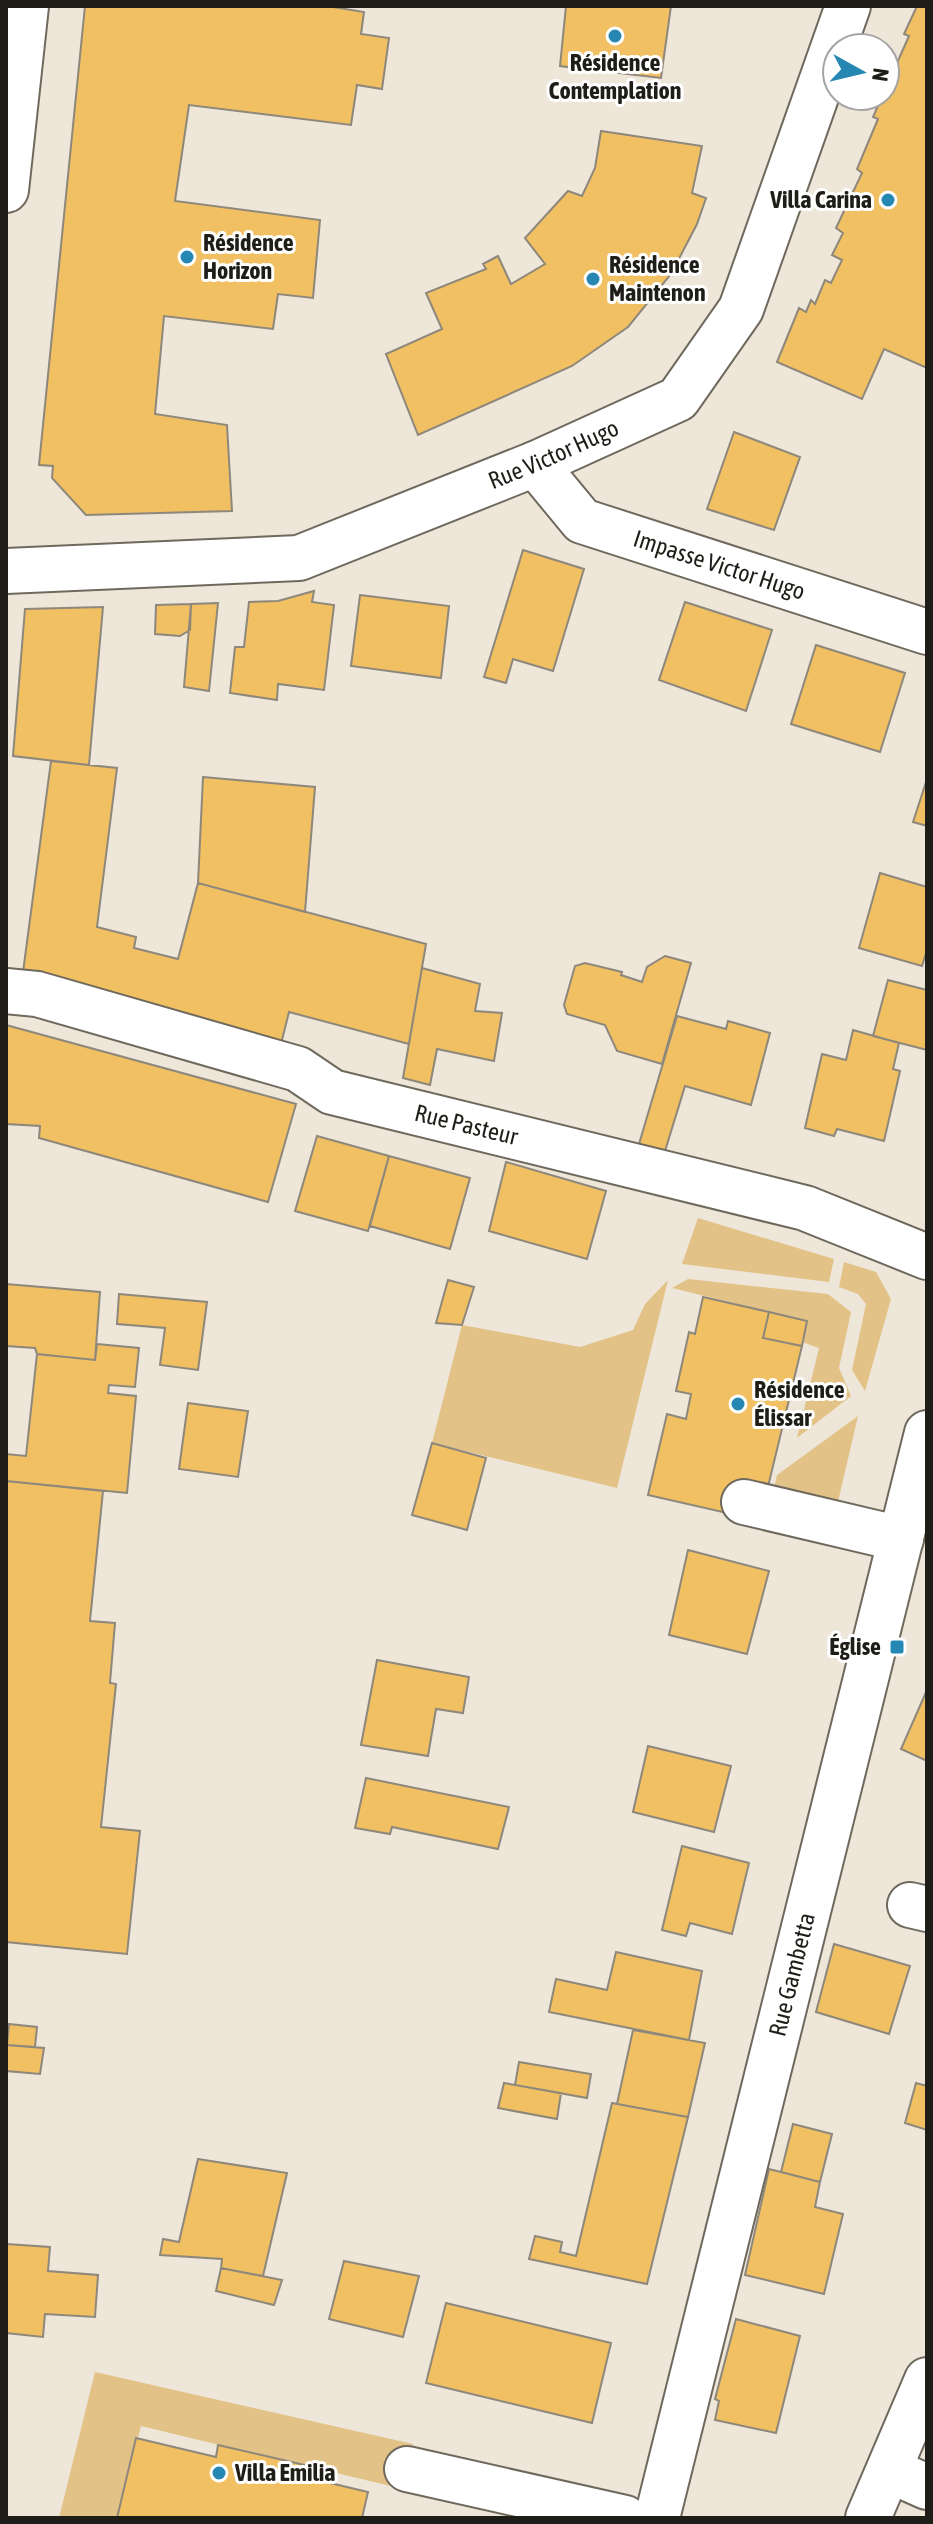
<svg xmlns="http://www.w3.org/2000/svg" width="933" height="2524" viewBox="0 0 933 2524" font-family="'Asap Condensed',sans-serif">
<rect width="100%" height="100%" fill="#ede6d9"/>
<path fill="#e3c287" d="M698,1218L834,1259L829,1282L682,1264Z
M844,1262L876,1272L891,1299L865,1391L852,1370L866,1304L858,1294L839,1287Z
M688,1279L828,1294L851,1312L839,1368L851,1396L797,1438L819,1348L802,1342L807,1321L672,1288Z
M668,1280L617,1488L432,1443L462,1325L580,1347L633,1330L645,1304Z
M858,1416L837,1506L773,1492L777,1475Z
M95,2372L413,2444L403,2489L141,2426L117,2518H59Z"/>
<path fill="#f1c062" stroke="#8e877b" stroke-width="2" d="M85,6H327L364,12L361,34L389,38L382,89L357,85L351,125L189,105L175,201L320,220L313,298L278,294L273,329L164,316L155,414L227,425L232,511L86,515L52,478L53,466L39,465Z
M566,6H671L661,78L560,66Z
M917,6H927V368L884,349L862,399L777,362L799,308L806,312L811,300L815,304L825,280L831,283L842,260L832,255L843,233L836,228L862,173L857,169L878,119L873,117L909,36L904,34Z
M601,131L702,146L692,193L706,198L697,224L671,274L628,327L572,366L418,435L386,354L442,329L426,293L486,269L483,264L498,256L511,284L545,264L525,238L568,191L582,196L595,168Z
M734,432L800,457L774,530L707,509Z
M523,550L584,569L553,671L513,659L506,683L484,677Z
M314,591L312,602L334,605L324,690L278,684L277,700L230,693L235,647H244L249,602L278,601Z
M360,595L449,606L441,678L351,666Z
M685,602L772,630L746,711L659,680Z
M218,603L209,691L184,687L191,604Z
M191,604L190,630L180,636L155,634L156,605Z
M103,607L89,765L13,756L25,609Z
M816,645L905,673L880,752L791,724Z
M51,761L117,768L97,927L136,937L134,948L178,959L198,883L426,944L409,1044L289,1012L281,1044L23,972Z
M203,777L315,787L305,912L198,883Z
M927,779V826L913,822Z
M880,873L927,887V950L922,966L859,948Z
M665,956L691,963L662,1064L617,1051L605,1025L567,1014L564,1005L575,966L585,963L622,972L621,975L642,982L647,967Z
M422,968L480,984L475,1011L502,1013L494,1061L437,1049L430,1085L403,1078Z
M888,980L927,990V1050L873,1036Z
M677,1016L726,1029L728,1021L770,1033L751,1105L685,1086L665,1151L639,1144Z
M6,1025L296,1104L268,1202L39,1138L40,1126L6,1124Z
M853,1030L899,1043L893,1069L900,1071L884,1141L837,1129L834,1136L805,1128L822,1054L846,1060Z
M317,1136L389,1156L368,1231L295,1211Z
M389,1156L470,1178L450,1249L370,1226Z
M506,1162L606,1191L587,1259L489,1231Z
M448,1280L474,1287L462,1325L436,1323Z
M6,1284L100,1292L95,1360L37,1354L35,1348L6,1346Z
M119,1294L207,1302L198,1370L160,1365L165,1328L117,1324Z
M703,1297L769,1312L763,1338L802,1346L766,1495L740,1516L648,1495L667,1414L686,1419L691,1394L676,1391L689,1332L695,1334Z
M769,1312L807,1321L802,1346L763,1338Z
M97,1344L139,1348L135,1387L109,1385L108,1393L136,1396L127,1493L6,1481V1454L26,1456L37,1354L95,1360Z
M188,1403L248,1411L238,1477L179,1469Z
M432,1443L486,1458L467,1530L412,1515Z
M6,1481L103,1491L90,1621L115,1623L110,1683L116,1684L101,1827L140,1831L127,1954L6,1942Z
M688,1550L769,1571L747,1654L669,1635Z
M377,1660L469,1677L463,1713L436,1709L428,1756L361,1745Z
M927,1690V1761L901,1749Z
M648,1746L731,1766L714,1832L633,1812Z
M366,1778L509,1807L498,1849L392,1827L390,1834L355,1828Z
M682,1846L749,1863L732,1934L690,1923L686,1936L662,1930Z
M834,1944L910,1966L889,2034L816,2012Z
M616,1952L702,1971L689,2040L549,2012L556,1979L607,1990Z
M9,2024L37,2027L35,2047L7,2045Z
M633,2030L705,2043L688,2117L617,2104Z
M6,2045L44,2048L40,2074L6,2071Z
M519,2062L591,2074L587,2098L515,2085Z
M504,2083L561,2093L557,2119L498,2108Z
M916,2083L927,2086V2130L905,2123Z
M612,2103L688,2117L647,2284L529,2259L535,2236L562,2242L560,2252L576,2256Z
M793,2124L832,2134L820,2182L781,2172Z
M198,2159L287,2173L263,2276L221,2268L222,2259L160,2255L163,2239L179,2242Z
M769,2169L820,2182L815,2207L843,2214L824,2294L745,2275Z
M6,2244L50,2247L48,2271L98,2275L95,2317L45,2314L43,2337L6,2333Z
M344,2261L419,2276L403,2337L329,2319Z
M221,2268L282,2280L274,2305L216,2291Z
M446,2303L611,2343L592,2423L426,2383Z
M736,2319L800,2336L776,2433L715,2420L719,2401L715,2399Z
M136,2438L216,2457L218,2445L313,2467L309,2478L368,2492L362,2518H117Z"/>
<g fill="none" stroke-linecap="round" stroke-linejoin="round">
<g stroke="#6f695d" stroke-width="48">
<g id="minor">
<path id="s1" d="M535,464L582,521L927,632"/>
<path id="s2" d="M6,571L299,558L535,464L678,399L741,309L848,6"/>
<path id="s3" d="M6,991L37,994L298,1069L332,1092L805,1208L927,1257"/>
<path d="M744,1502L901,1539"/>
<path d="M910,1905L927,1909"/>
<path d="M407,2469L625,2518"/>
<path d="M889,2470L927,2487"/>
<path id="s4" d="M657,2518L927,1433"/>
<path d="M868,2518L927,2380"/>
</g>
</g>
<g stroke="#6f695d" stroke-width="48">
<path id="major" d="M6,190L26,6"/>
</g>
<use href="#minor" stroke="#fff" stroke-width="44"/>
<use href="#major" stroke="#fff" stroke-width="44"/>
</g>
<g fill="#2587b2" stroke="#fff" stroke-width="3">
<circle cx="615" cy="36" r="8"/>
<circle cx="888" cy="200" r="8"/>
<circle cx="187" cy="257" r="8"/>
<circle cx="593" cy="279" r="8"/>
<circle cx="738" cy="1404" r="8"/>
<rect x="889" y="1639" width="16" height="16" rx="4"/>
<circle cx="219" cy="2473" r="8"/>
</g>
<g text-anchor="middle" stroke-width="6" stroke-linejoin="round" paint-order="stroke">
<g font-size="24" font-weight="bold" fill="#1f1d18" stroke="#fff" text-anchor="start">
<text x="615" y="71" text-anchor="middle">Résidence<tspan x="615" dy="28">Contemplation</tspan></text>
<text x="872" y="208" text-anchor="end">Villa Carina</text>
<text x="203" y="251">Résidence<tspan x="203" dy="28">Horizon</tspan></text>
<text x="609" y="273">Résidence<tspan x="609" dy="28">Maintenon</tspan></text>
<text x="754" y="1398">Résidence<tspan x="754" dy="28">Élissar</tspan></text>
<text x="881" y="1655" text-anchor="end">Église</text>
<text x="235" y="2481">Villa Emilia</text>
</g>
<g font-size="24" fill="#1f1d18" stroke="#fff">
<text dy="8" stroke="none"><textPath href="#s2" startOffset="568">Rue Victor Hugo</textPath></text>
<text dy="8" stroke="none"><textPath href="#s1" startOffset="218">Impasse Victor Hugo</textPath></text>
<text dy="8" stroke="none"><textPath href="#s3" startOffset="482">Rue Pasteur</textPath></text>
<text dy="8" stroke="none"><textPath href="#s4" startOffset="560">Rue Gambetta</textPath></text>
</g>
</g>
<rect width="933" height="2524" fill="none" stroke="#1f1d18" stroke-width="16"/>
<g transform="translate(861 72) rotate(98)"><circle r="38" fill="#ffffff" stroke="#a5a5a3" stroke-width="2"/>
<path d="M0-6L14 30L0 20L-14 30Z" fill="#2587b2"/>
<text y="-12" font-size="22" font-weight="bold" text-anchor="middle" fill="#1f1d18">N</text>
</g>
</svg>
